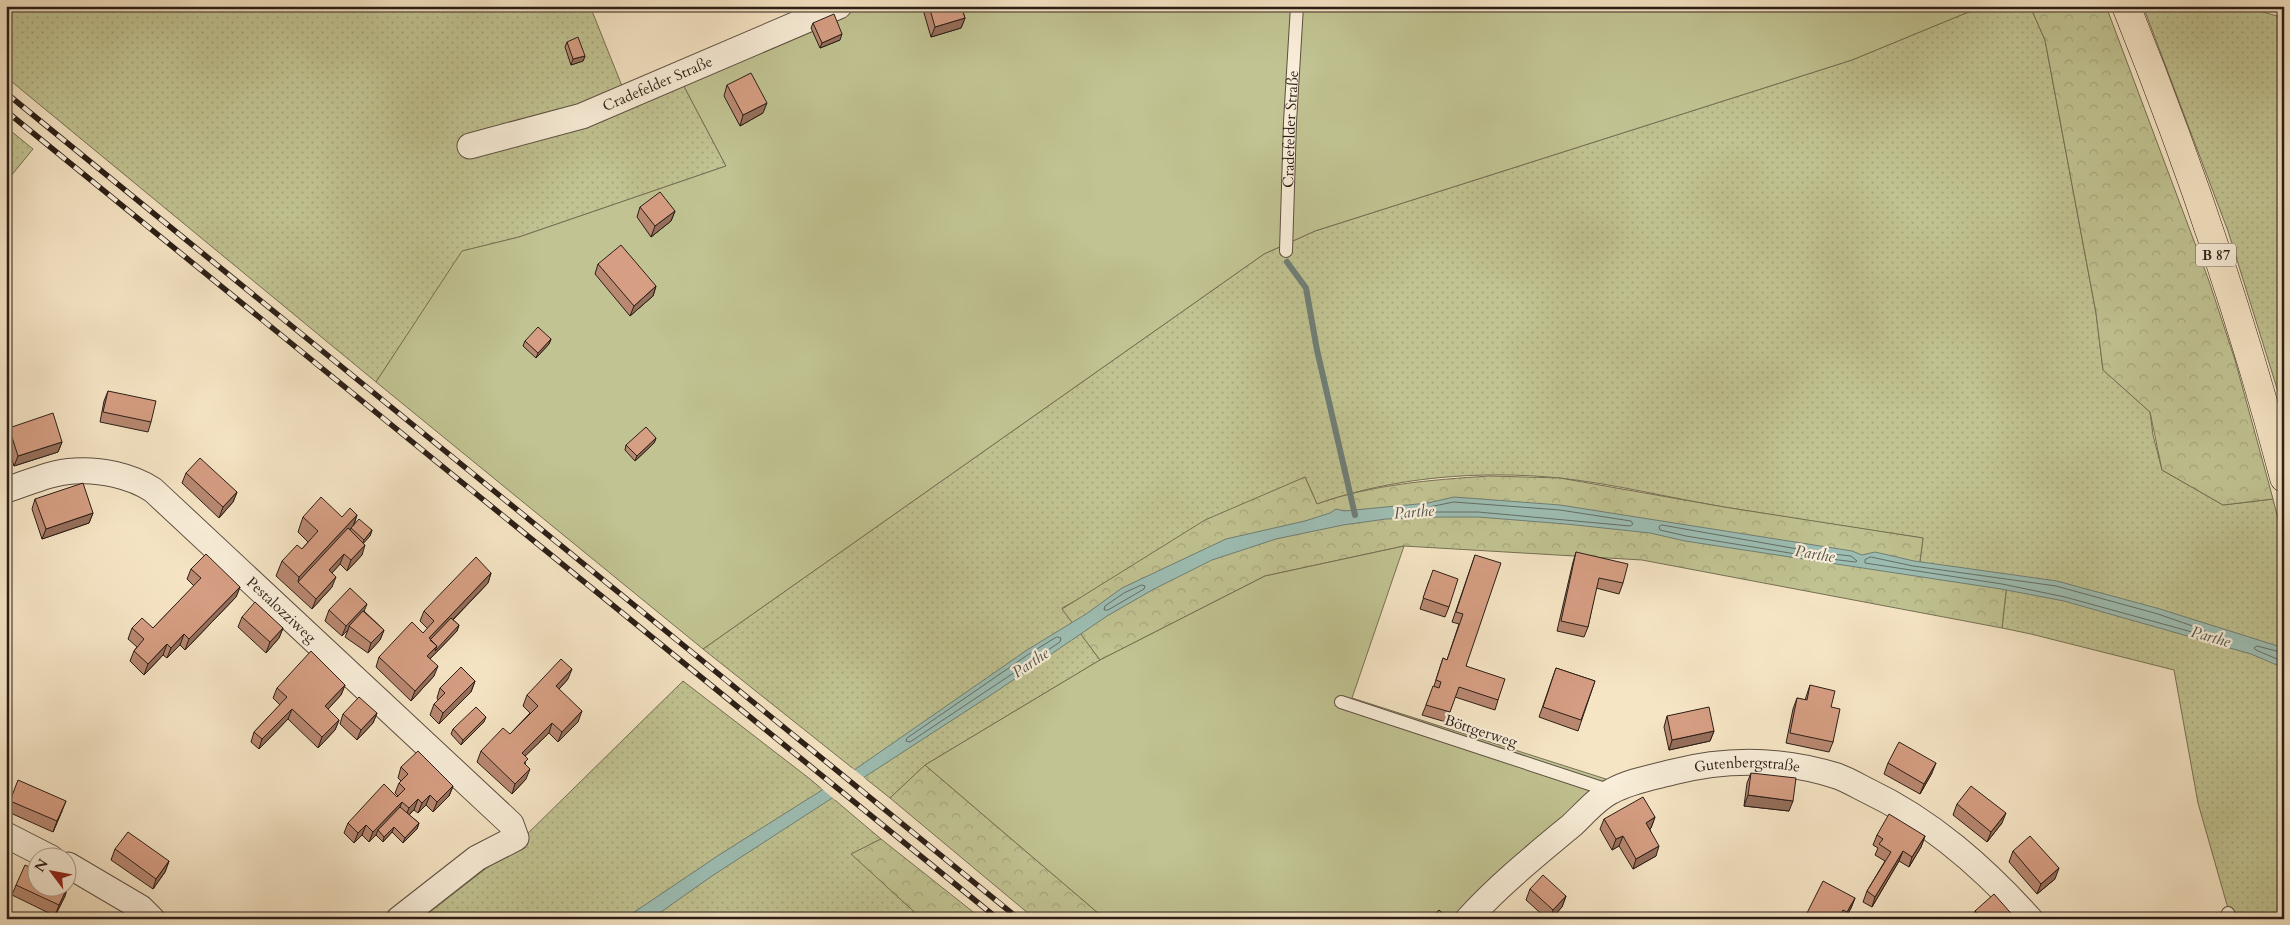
<svg xmlns="http://www.w3.org/2000/svg" width="2290" height="925" viewBox="0 0 2290 925" font-family="Cardo,serif">
<defs>
<pattern id="grass-dots" width="8" height="8" patternUnits="userSpaceOnUse" patternTransform="scale(1.25)"><rect width="8" height="8" fill="#c1c392"/><path d="M2 2h.1M6 6h.1" fill="none" stroke="#a6a77d" stroke-width="1.8" stroke-linecap="round"/></pattern>
<pattern id="forest-crowns" width="20" height="18" patternUnits="userSpaceOnUse" patternTransform="scale(1.25)"><rect width="20" height="18" fill="#c1c392"/><path d="M2 6a3 3 0 1 1 6 0M12 15a3 3 0 1 1 6 0" fill="none" stroke="#a6a77d"/></pattern>
</defs>
<rect width="100%" height="100%" fill="#f6e5c5"/>
<filter id="stains"><feTurbulence type="fractalNoise" baseFrequency=".004" numOctaves="4"/><feColorMatrix values="0 0 0 0 .2 0 0 0 0 .09 0 0 0 0 .02 0 0 0 .5 -.17"/></filter>
<radialGradient id="worn" r=".72"><stop offset=".6" stop-color="#630" stop-opacity="0"/><stop offset="1" stop-color="#630" stop-opacity=".3"/></radialGradient>
<path fill="url(#grass-dots)" stroke="#767054" d="M6,6H590L626,96L678,75L726,166L519,237L463,251L376,382L6,77Z
M1992,6H2030L2045,40L2096,313L2103,370L2150,412L2153,435L2162,470L2223,505L2273,499L2284,542V919H2231L2198,803L2174,670L2031,634L2002,628L2007,583L1919,569L1923,538C1856,528 1790,518 1724,507C1670,498 1615,484 1560,478C1480,470 1393,477 1317,504L1305,477L1062,608L1100,660L925,765L890,798L703,649L1264,254L1315,231L1852,60L1966,13Z
M2143,6H2242L2284,18V411L2228,231Z
M6,127L33,149L6,182Z
M683,681L810,779L881,839L852,854L922,919H421L516,845Z"/>
<path fill="url(#forest-crowns)" stroke="#767054" d="M2030,6H2106L2209,281L2235,360L2273,499L2223,505L2162,470L2150,412L2103,370L2096,313L2045,40Z
M1489,476L1560,478L1724,507L1923,538L1919,569L2007,583L2002,628L1642,560L1404,546L1265,576L1100,660L1062,609L1205,520L1305,477L1317,504C1373,484 1431,480 1489,476Z
M925,765L1105,919H1035L890,798Z
M881,839L982,919H922L851,854Z"/>
<path fill="#c1c392" stroke="#767054" d="M839,6H1992L1966,13L1852,60L1315,231L1264,254L703,649L376,382L462,251L519,237L726,166L678,75Z
M1404,546L1352,698L1609,780L1458,919H1105L925,765L1100,660L1265,576Z"/>
<path fill="#9dbfb5" stroke="#6f7f76" d="M1454,497L1560,505L1852,551L1862,555L1875,552L1914,561L2057,581L2160,609L2284,648V668L2251,654L2064,601L2001,589L1685,541L1650,533L1566,524L1478,517H1441L1386,519L1343,525L1276,539L1212,560L1154,589L1107,616L997,691L712,876L651,919H624L719,855L857,768L1027,650L1086,614L1122,588L1226,539L1305,521L1330,513L1336,509L1344,511L1428,503Z"/>
<path fill="#f6e5c5" d="M852,768L866,779L835,800L821,788Z"/>
<g fill="none" stroke-linecap="round" stroke-linejoin="round">
<path stroke="#646e66" stroke-width="1" d="M1454,502L1560,510L1631,521L1633,524L1630,526L1478,512H1432L1430,511L1431,507Z
M1662,525L1809,551L1811,554L1808,556L1686,536L1660,530L1659,527Z
M1824,553L1851,556L1857,561L1855,562L1823,558L1821,555Z
M1871,557L1913,566L2056,586L2158,614L2204,630L2206,633L2203,635L2065,597L2002,584L1865,563V560Z
M1142,585L1145,586L1144,589L1108,610H1104L1105,606L1124,593Z
M1057,637L1061,638L1060,642L910,742L906,741L907,738L1029,654Z
M2284,653L2257,646L2254,648L2256,650L2284,662"/>
<path stroke="#6f7f76" stroke-width="6" d="M1287,262L1306,288L1317,350L1355,515"/>
<g stroke="#5e5042" stroke-width="14">
<g id="service">
<path id="s1" d="M1286,251L1290,122L1297,6"/>
<path d="M1341,702L1611,791"/>
<path d="M2228,913L2231,919"/>
</g>
</g>
<g stroke="#5e5042" stroke-width="27">
<g id="minor">
<path id="s2" d="M470,146L582,116L839,6"/>
<path id="s3" d="M6,490C28,483 51,472 74,471C100,469 132,476 153,490L511,824L516,838L477,858L399,919"/>
<path d="M6,835L51,858"/>
<path d="M68,865L141,908L152,919"/>
<path id="s4" d="M1468,919C1500,884 1536,855 1572,825C1584,814 1597,798 1612,791C1630,781 1654,777 1673,772C1728,758 1783,759 1837,776C1848,780 1858,786 1868,791C1931,821 1983,867 2030,919"/>
</g>
</g>
<g stroke="#2b1e17" stroke-width="29">
<path id="primary" d="M2126,6C2188,160 2242,318 2284,478"/>
</g>
<use href="#service" stroke="#f9eed9" stroke-width="12"/>
<use href="#minor" stroke="#f9eed9" stroke-width="25"/>
<use href="#primary" stroke="#f6e5c5" stroke-width="28"/>
<g stroke="#2b1e17" stroke-width="5.5">
<path id="rail" d="M6,93L1019,919
M6,111L998,919"/>
</g>
<use href="#rail" stroke="#f9eed9" stroke-width="4" stroke-dasharray="11" stroke-linecap="butt"/>
</g>
<path fill="#b88871" stroke="#2b1e17" d="M926,6H961L965,18L961,28L931,37L924,13Z
M813,23L840,40L820,48L811,28Z
M567,42L585,56L583,61L571,65L565,47Z
M727,85L763,113L740,126L724,96Z
M640,207L675,211L671,221L651,237L637,217Z
M598,264L656,286L653,296L630,316L595,274Z
M551,339L549,344L536,358L523,346L525,341Z
M108,391L151,422L148,432L100,422L104,401Z
M9,428L62,442L58,452L14,466L6,442V434Z
M656,438L654,443L635,461L625,450L626,445Z
M186,473L237,492L233,502L219,518L182,483Z
M35,499L93,513L89,523L42,539L32,509Z
M357,515L354,525L372,530L370,536L363,543L362,555L347,571L340,564L332,573V587L312,609L276,576L282,561L302,549L308,542L298,532L303,517H342Z
M1576,552L1623,583L1619,594L1596,588L1588,627L1584,637L1557,631L1573,562Z
M1475,555L1466,666L1498,700L1495,710L1455,697L1446,722L1422,715L1434,686L1443,658L1447,660L1459,624L1452,622Z
M191,569L240,587L236,597L185,650L180,645L167,658L163,655L144,675L130,661L134,651L137,647L128,639L132,628H153L194,586L187,579Z
M491,573L488,583L453,620L459,625L457,631L430,659L434,676L411,701L376,667L379,657L423,633L428,629L420,621L424,611Z
M1429,581L1449,607L1445,617L1420,609Z
M329,610L364,611L384,630L380,640L368,653L345,637L348,630L342,636L325,621Z
M242,617L283,628L279,638L266,653L238,627Z
M1556,668L1595,681L1578,731L1539,717Z
M568,679L559,689L578,722L558,742L549,733L525,756L526,779L512,794L477,762L481,751L510,734L530,713L523,706L527,695Z
M475,681L471,692L439,724L430,715L434,704L438,700L437,698L440,688Z
M345,685L341,695L328,709L339,720L335,730L318,748L288,719L259,749L251,742L254,732L280,705L273,698L277,688Z
M1810,685L1831,707L1833,742L1829,752L1786,743L1793,709L1797,698L1805,700Z
M377,713L373,723L357,740L340,724L343,714Z
M1667,716L1714,731L1710,741L1669,750L1664,727Z
M484,722L461,745L451,734L453,729Z
M1888,763L1932,773L1920,794L1884,774Z
M401,767L453,786L449,796L433,812L426,805L418,813L414,810L409,815L419,823L417,829L403,843L392,832L383,842L376,835L369,842L362,835L354,843L344,833L348,823L398,796L395,793L399,783L401,781L398,778Z
M1751,773L1789,811L1744,806L1747,783Z
M10,801L62,811L53,832L6,811Z
M1957,804L2002,823L1987,842L1953,815Z
M1655,817L1651,828L1650,829L1656,856L1633,869L1619,846L1612,850L1600,829L1604,819Z
M1877,835L1925,836L1921,847L1909,867L1899,861L1872,907L1863,902L1867,891L1885,861L1875,855L1878,848L1873,845Z
M115,849L169,861L165,872L153,889L111,860Z
M2013,851L2055,879L2037,894L2009,862Z
M16,885L68,886L65,896L55,916L12,895Z
M1530,889L1566,896L1562,907L1551,919H1547L1526,900Z
M1855,898L1851,908L1845,919H1804L1806,915Z
M1975,911L2016,919H1973Z"/>
<path fill="#966f5c" stroke="#2b1e17" d="M965,18L961,28L931,37L935,27Z
M842,34L840,40L820,48L822,43Z
M585,56L583,61L571,65L573,59Z
M767,103L763,113L740,126L743,115Z
M675,211L671,221L651,237L655,226Z
M656,286L653,296L630,316L634,306Z
M551,339L549,344L536,358L538,353Z
M656,438L654,443L635,461L637,456Z
M62,442L58,452L14,466L18,456Z
M237,492L233,502L219,518L223,507Z
M93,513L89,523L42,539L46,529Z
M357,515L352,529L351,528L349,533L298,582L299,577Z
M372,530L370,536L362,545L364,540Z
M365,545L362,555L347,571L351,560Z
M344,554L340,564L325,581L329,570Z
M491,573L488,583L428,645L429,638Z
M336,577L332,587L312,609L316,599Z
M240,587L236,597L185,650L189,639Z
M367,604L363,614L349,626L348,630L342,636L346,626Z
M459,625L457,631L423,666L427,656Z
M283,628L279,638L266,653L270,642Z
M384,630L380,640L368,653L371,643Z
M184,634L180,645L167,658L171,648Z
M167,644L163,655L144,675L148,664Z
M438,666L434,676L411,701L415,691Z
M572,669L568,679L552,697L556,686Z
M475,681L471,692L439,724L443,713Z
M345,685L341,695L321,717L325,706Z
M292,709L288,719L259,749L262,739Z
M582,711L578,722L558,742L562,732Z
M377,713L373,723L357,740L361,730Z
M486,717L484,722L461,745L463,740Z
M339,720L335,730L318,748L322,737Z
M552,723L549,733L518,763L522,753Z
M1714,731L1710,741L1669,750L1672,740Z
M1936,763L1932,773L1920,794L1924,784Z
M530,769L526,779L512,794L515,784Z
M453,786L449,796L433,812L437,802Z
M430,795L426,805L418,813L422,803Z
M1748,795L1793,801L1789,811L1744,806Z
M418,799L414,810L405,818L409,808Z
M66,801L62,811L53,832L57,821Z
M402,802L398,812L378,830L376,835L369,842L373,832Z
M2006,813L2002,823L1987,842L1991,832Z
M1655,817L1651,828L1642,833L1646,823Z
M419,823L417,829L403,843L405,838Z
M366,825L362,835L354,843L358,833Z
M394,827L392,832L383,842L384,837Z
M1623,836L1619,846L1612,850L1616,839Z
M1925,836L1921,847L1909,867L1912,857Z
M1659,846L1656,856L1633,869L1636,859Z
M1903,851L1899,861L1872,907L1875,897Z
M169,861L165,872L153,889L156,879Z
M2059,868L2055,879L2037,894L2041,884Z
M68,886L65,896L55,916L59,905Z
M1566,896L1562,907L1551,919H1550L1553,910Z
M1855,898L1851,908L1845,919L1847,912Z"/>
<path fill="#d69e83" stroke="#2b1e17" d="M929,6H961L965,18L935,27Z
M834,14L842,34L822,43L813,23Z
M578,37L585,56L573,59L567,42Z
M751,73L767,103L743,115L727,85Z
M660,192L675,211L655,226L640,207Z
M621,245L656,286L634,306L598,264Z
M538,327L551,339L538,353L525,341Z
M108,391L156,401L151,422L103,412Z
M53,413L62,442L18,456L9,428Z
M646,427L656,438L637,456L626,445Z
M200,458L237,492L223,507L186,473Z
M83,483L93,513L46,529L35,499Z
M321,497L342,517L350,508L357,515L299,577L282,561L297,545L302,549L318,531L303,517Z
M359,519L372,530L364,540L351,528Z
M348,528L365,545L351,560L344,554L329,570L336,577L316,599L298,582Z
M1576,552L1628,564L1623,583L1599,578L1588,627L1561,621Z
M206,554L240,587L189,639L184,634L171,648L167,644L148,664L134,651L144,639L132,628L142,618L153,628L201,578L191,569Z
M1475,555L1501,563L1466,666L1505,679L1498,700L1459,687L1450,712L1426,705L1433,686L1439,688L1441,682L1436,680L1443,658L1447,660L1463,614L1456,612Z
M476,557L491,573L429,638L437,646L427,656L438,666L415,691L379,657L412,622L423,633L434,621L424,611Z
M1433,570L1458,579L1449,607L1423,598Z
M350,588L367,604L346,626L329,610Z
M255,602L283,628L270,642L242,617Z
M363,611L384,630L371,643L349,626Z
M451,618L459,625L435,651L437,646L430,640Z
M311,651L345,685L325,706L339,720L322,737L292,709L262,739L254,732L287,697L277,688Z
M561,659L572,669L556,686L582,711L562,732L552,723L522,753L528,759L524,763L530,769L515,784L481,751L503,728L510,734L538,706L527,695Z
M461,667L475,681L443,713L434,704L445,693L440,688Z
M1556,668L1595,681L1581,720L1543,707Z
M1810,685L1835,691L1831,707L1840,709L1833,742L1790,733L1797,698L1807,700Z
M359,697L377,713L361,730L343,714Z
M476,707L486,717L463,740L453,729Z
M1709,707L1714,731L1672,740L1667,716Z
M1899,742L1936,763L1924,784L1888,763Z
M418,751L453,786L437,802L430,795L422,803L418,799L409,808L402,802L373,832L366,825L358,833L348,823L384,784L397,797L405,789L399,783L408,774L401,767Z
M1751,773L1796,778L1793,801L1748,795Z
M18,780L66,801L57,821L10,801Z
M1971,786L2006,813L1991,832L1957,804Z
M1643,797L1655,817L1646,823L1659,846L1636,859L1623,836L1616,839L1604,819Z
M400,807L419,823L405,838L394,827L384,837L378,830Z
M1889,814L1925,836L1912,857L1903,851L1875,897L1867,891L1891,852L1879,844L1883,839L1877,835Z
M128,832L169,861L156,879L115,849Z
M2030,836L2059,868L2041,884L2013,851Z
M25,865L38,871V888H68V886L59,905L16,885Z
M1543,875L1566,896L1553,910L1530,889Z
M1823,881L1855,898L1847,912L1843,910L1838,919H1813L1806,915Z
M1994,894L2016,919H1982L1975,911Z
M1439,910L1449,919H1432L1431,918Z
M2106,913L2110,919H2098Z"/>
<g text-anchor="middle" stroke-width="4.5" stroke-linejoin="round" paint-order="stroke">
<rect fill="#f9eed9" stroke="#695c51" stroke-width="1" x="2196" y="243.5" width="40" height="23" rx="4"/>
<g font-size="14" font-weight="bold" fill="#2b1e17">
<text x="2216" y="260">B 87</text>
</g>
<g font-size="15" fill="#2b1e17" stroke="#f9eed9">
<text dy="5" stroke="none"><textPath href="#s2" startOffset="198">Cradefelder Straße</textPath></text>
<text dy="5" stroke="none"><textPath href="#s1" startOffset="122">Cradefelder Straße</textPath></text>
<text dy="5" stroke="none"><textPath href="#s3" startOffset="329">Pestalozziweg</textPath></text>
<text transform="translate(1481 731) rotate(18)" y="5">Böttgerweg</text>
<text dy="5" stroke="none"><textPath href="#s4" startOffset="332">Gutenbergstraße</textPath></text>
</g>
<g font-size="16" font-style="italic" fill="#53564e" stroke="#f9eed9">
<text transform="translate(1414 511) rotate(-4)" y="6">Parthe</text>
<text transform="translate(1815 553) rotate(9)" y="6">Parthe</text>
<text transform="translate(2211 636) rotate(16)" y="6">Parthe</text>
<text transform="translate(1030 662) rotate(-34)" y="6">Parthe</text>
</g>
</g>
<rect width="2290" height="925" fill="none" stroke="#f6e5c5" stroke-width="25"/>
<rect x="8" y="8" width="2275" height="910" fill="none" stroke="#2b1e17" stroke-width="2.5"/>
<rect x="12" y="12" width="2265" height="900" fill="none" stroke="#2b1e17"/>
<g transform="translate(52 872) rotate(302)"><circle r="24" fill="#f9eed9" stroke="#a79b8b"/>
<path d="M0-4L9 19L0 12L-9 19Z" fill="#8f2418"/>
<text y="-8" font-size="14" font-weight="bold" text-anchor="middle" fill="#2b1e17">N</text>
</g>
<rect width="100%" height="100%" filter="url(#stains)"/>
<rect width="100%" height="100%" fill="url(#worn)"/>
</svg>
